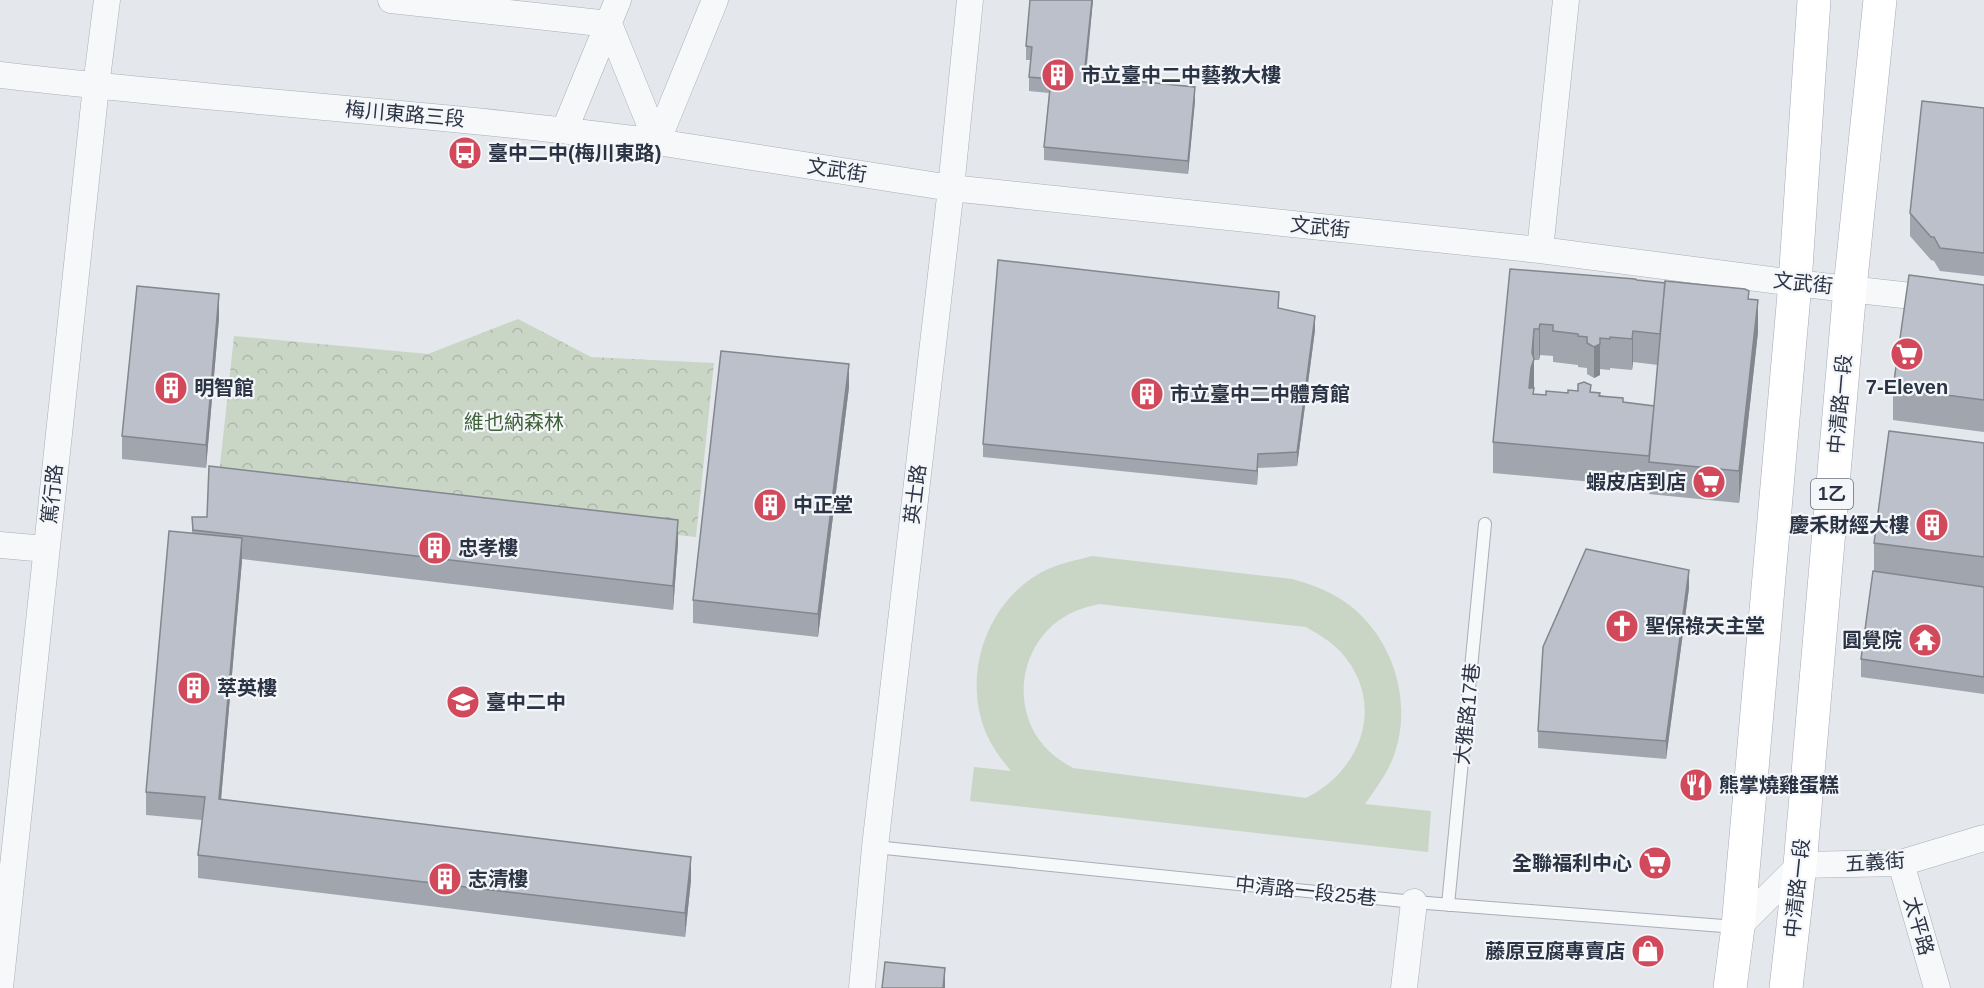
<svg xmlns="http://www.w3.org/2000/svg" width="1984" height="988" viewBox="0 0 1984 988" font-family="Helvetica,'Noto Sans TC',sans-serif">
<defs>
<pattern id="forest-crowns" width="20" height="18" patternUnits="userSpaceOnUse" patternTransform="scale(1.5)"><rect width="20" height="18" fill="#c9d6c5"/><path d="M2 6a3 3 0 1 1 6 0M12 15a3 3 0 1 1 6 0" fill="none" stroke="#adb8ab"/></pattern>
</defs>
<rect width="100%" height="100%" fill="#e4e7ec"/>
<path fill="url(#forest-crowns)" d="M518,319L591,357L714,363L696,537L218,484L234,336L428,354Z"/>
<path fill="#c9d6c5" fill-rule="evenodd" d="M1092,556L1292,579C1314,585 1335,593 1353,608C1393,641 1411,700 1396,749C1390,770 1377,787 1365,804L1431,811L1428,852L970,801L974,767L1011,771C1001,759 992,747 986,733C961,673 988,597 1048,569C1062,563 1077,560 1092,556ZM1099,604L1306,627C1318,634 1330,641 1340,651C1386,701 1364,769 1306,798L1073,768C1062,762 1052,755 1044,746C1010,707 1020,644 1064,617C1075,610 1087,607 1099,604Z"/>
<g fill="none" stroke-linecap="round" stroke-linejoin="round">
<g stroke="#a9aeb7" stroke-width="14">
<path id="lane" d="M875,847L1414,902L1736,927
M1448,905L1485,524"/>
</g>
<g stroke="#a9aeb7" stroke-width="27">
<path id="street" d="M391,0L609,24
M609,24L657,142L951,188L1540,250L1795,283L1984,304
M0,75C219,101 439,113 657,142L715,0
M565,129L618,0
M1540,250L1566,0
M0,545L46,549
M1901,863L1937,988
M1738,927L1800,865L1901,863L1984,838
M0,988L96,86L107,0
M862,988L875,847L951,188L970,0
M1404,988L1414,902"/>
</g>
<g stroke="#a3abb8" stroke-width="34">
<path id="primary" d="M1730,988L1738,927L1795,283L1814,0
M1786,988L1800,865L1850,288L1880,0"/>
</g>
<use href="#lane" stroke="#f7f8fa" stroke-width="12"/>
<use href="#street" stroke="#f7f8fa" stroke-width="26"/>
<use href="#primary" stroke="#fff" stroke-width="33"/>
</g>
<path fill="#a1a5ae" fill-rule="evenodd" d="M1030,0H1093L1086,76L1195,101L1188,174L1044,160V147L1049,93L1029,91V77L1031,60H1026V46Z
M1984,108V276L1940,271L1934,261L1931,260L1910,236V213Z
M1510,269L1637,280L1749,299L1758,332L1739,503L1649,494V487L1493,473V442ZM1540,355L1553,356V362L1578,365V367L1587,368V374L1594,378L1600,375V369L1610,370V368L1632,370L1633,362L1658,365L1654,406L1623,402L1591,392L1546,395L1534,394V360H1539Z
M1984,285V432L1893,420V388Z
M1279,308L1315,330L1297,466L1258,468L1257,485L983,457V444Z
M219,318L206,468L122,459V436Z
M849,387L818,637L693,623V600Z
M1984,443V694L1861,677V659L1874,571V543Z
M192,517H207L678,543L673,610L242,559L221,799L691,880L685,937L198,878V855L202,820L146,815V792L192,533Z
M1689,588L1666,759L1538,748V731Z"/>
<path fill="#83868d" d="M1092,0H1093L1084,90V76Z
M1195,87V101L1188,174V161Z
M219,294V318L206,468V445Z
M1758,300V332L1739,503V471Z
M1315,316V330L1297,466V452Z
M1540,324V355L1539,360V329Z
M1534,329V419L1529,388Z
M1633,331V362L1632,370V339Z
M1600,338V375L1594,378V347Z
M849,364V387L818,637V614Z
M1258,454V468L1257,485V471Z
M678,520V543L673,610V586Z
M242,538V561L219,822V799Z
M1689,570V588L1666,759V741Z
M691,857V880L685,937V913Z
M945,968V988H943Z"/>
<path fill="#bbc0ca" stroke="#83868d" stroke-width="1.5" d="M1030,0H1092L1084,76L1195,87L1188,161L1044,147L1051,79L1029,77L1032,47L1026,46Z
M1922,101L1984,108V253L1940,248L1934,237H1931L1910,213Z
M998,260L1279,292L1278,308L1315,316L1297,452L1258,454L1257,471L983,444Z
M1510,269L1635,279L1637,280L1665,283L1660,334L1633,331L1632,339L1610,337V339L1600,338V344L1594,347L1587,343V337L1578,336V334L1553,331V325L1540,324L1539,329H1534L1532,353L1534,359L1531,368L1529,388H1534L1533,394L1546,395V391L1568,393V390L1578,391V384L1584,382L1591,385L1590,392L1600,393L1599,396L1623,398V402L1654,406L1649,456L1493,442Z
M1909,275L1984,285V400L1893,388Z
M1665,281L1745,289L1749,291L1748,299L1758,300L1739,471L1649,462Z
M137,286L219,294L206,445L122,436Z
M721,351L849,364L818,614L693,600Z
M1889,431L1984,443V557L1874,543Z
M209,466L678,520L673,586L193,530L192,517H207Z
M169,531L242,538L219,799L691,857L685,913L198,855L205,797L146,792Z
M1586,549L1689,570L1666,741L1538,731L1543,647Z
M1873,571L1984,587V677L1861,659Z
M885,962L945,968L943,988H882Z"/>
<defs>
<g id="building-disc" transform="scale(1.725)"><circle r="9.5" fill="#d1495b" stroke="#f4f6f9"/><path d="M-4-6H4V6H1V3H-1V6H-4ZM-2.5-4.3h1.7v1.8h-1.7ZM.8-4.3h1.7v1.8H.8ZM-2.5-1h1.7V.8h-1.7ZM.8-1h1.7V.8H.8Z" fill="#fff"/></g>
<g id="bus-disc" transform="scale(1.725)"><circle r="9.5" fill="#d1495b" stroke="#f4f6f9"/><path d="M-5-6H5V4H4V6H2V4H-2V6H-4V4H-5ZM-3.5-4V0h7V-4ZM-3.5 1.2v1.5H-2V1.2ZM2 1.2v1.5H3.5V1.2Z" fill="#fff"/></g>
<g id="supermarket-disc" transform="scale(1.725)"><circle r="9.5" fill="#d1495b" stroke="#f4f6f9"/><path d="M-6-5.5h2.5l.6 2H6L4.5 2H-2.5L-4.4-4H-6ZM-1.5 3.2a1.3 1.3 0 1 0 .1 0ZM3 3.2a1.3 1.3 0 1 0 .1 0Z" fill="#fff"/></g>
<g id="church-disc" transform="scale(1.725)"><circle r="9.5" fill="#d1495b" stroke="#f4f6f9"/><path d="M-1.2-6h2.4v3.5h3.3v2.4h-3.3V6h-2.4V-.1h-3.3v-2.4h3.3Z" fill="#fff"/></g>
<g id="temple-disc" transform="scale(1.725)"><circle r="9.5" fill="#d1495b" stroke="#f4f6f9"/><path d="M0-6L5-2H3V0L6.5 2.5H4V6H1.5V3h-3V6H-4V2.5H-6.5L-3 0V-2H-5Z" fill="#fff"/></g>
<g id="school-disc" transform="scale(1.725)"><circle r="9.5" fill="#d1495b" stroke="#f4f6f9"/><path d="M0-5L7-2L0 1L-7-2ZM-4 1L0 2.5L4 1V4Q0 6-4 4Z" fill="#fff"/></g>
<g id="restaurant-disc" transform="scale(1.725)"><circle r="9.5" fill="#d1495b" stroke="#f4f6f9"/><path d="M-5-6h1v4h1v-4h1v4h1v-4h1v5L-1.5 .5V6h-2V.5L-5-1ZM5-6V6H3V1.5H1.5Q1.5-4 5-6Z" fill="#fff"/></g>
<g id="shop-disc" transform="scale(1.725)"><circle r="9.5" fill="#d1495b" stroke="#f4f6f9"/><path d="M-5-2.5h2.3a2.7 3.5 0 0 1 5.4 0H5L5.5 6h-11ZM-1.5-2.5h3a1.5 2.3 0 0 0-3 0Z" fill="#fff"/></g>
</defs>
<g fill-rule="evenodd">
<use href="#building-disc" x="1058" y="75"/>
<use href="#bus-disc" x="465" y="153"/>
<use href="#supermarket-disc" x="1907" y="354"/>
<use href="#building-disc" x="171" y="388"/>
<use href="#building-disc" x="1147" y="394"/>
<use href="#supermarket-disc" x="1709" y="482"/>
<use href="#building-disc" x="770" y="505"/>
<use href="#building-disc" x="1932" y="525"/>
<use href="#building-disc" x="435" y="548"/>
<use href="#church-disc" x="1622" y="626"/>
<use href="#temple-disc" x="1925" y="640"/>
<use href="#building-disc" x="194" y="688"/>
<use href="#school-disc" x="463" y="702"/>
<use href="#restaurant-disc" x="1696" y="785"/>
<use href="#supermarket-disc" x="1655" y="863"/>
<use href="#building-disc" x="445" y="879"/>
<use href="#shop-disc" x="1648" y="951"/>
</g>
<g text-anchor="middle" stroke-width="4.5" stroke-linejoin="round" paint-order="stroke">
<rect fill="#f4f6f9" stroke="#676e7b" stroke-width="1.5" x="1811" y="479" width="42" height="30" rx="4.5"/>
<g font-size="18" font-weight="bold" fill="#2b3445">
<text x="1832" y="500">1乙</text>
</g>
<g font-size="20" font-weight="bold" fill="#2b3445" stroke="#f4f6f9" text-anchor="start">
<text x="1081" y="82">市立臺中二中藝教大樓</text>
<text x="488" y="160">臺中二中(梅川東路)</text>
<text x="1907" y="394" text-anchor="middle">7-Eleven</text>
<text x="194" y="395">明智館</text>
<text x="1170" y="401">市立臺中二中體育館</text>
<text x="1686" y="489" text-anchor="end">蝦皮店到店</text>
<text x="793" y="512">中正堂</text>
<text x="1909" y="532" text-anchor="end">慶禾財經大樓</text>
<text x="458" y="555">忠孝樓</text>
<text x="1645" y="633">聖保祿天主堂</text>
<text x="1902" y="647" text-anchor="end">圓覺院</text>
<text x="217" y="695">萃英樓</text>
<text x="486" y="709">臺中二中</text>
<text x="1719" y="792">熊掌燒雞蛋糕</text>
<text x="1632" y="870" text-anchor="end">全聯福利中心</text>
<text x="468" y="886">志清樓</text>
<text x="1625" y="958" text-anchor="end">藤原豆腐專賣店</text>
</g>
<g font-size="20" fill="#2b3445" stroke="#f4f6f9">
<text transform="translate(405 114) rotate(5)" y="7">梅川東路三段</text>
<text transform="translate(837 170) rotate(9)" y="7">文武街</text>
<text transform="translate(1320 227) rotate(6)" y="7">文武街</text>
<text transform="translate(1803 283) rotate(6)" y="7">文武街</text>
<text transform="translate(1840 404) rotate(-85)" y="7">中清路一段</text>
<text transform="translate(52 494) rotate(-84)" y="7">篤行路</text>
<text transform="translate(915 494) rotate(-83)" y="7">英士路</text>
<text transform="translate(1467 714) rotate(-84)" y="7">大雅路17巷</text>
<text transform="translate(1875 862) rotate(-4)" y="7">五義街</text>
<text transform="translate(1797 888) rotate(-84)" y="7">中清路一段</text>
<text transform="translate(1306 891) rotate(6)" y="7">中清路一段25巷</text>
<text transform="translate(1919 926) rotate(74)" y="7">太平路</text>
</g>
<g font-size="20" fill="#3f6138" stroke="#f4f6f9">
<text x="514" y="429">維也納森林</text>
</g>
</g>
</svg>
